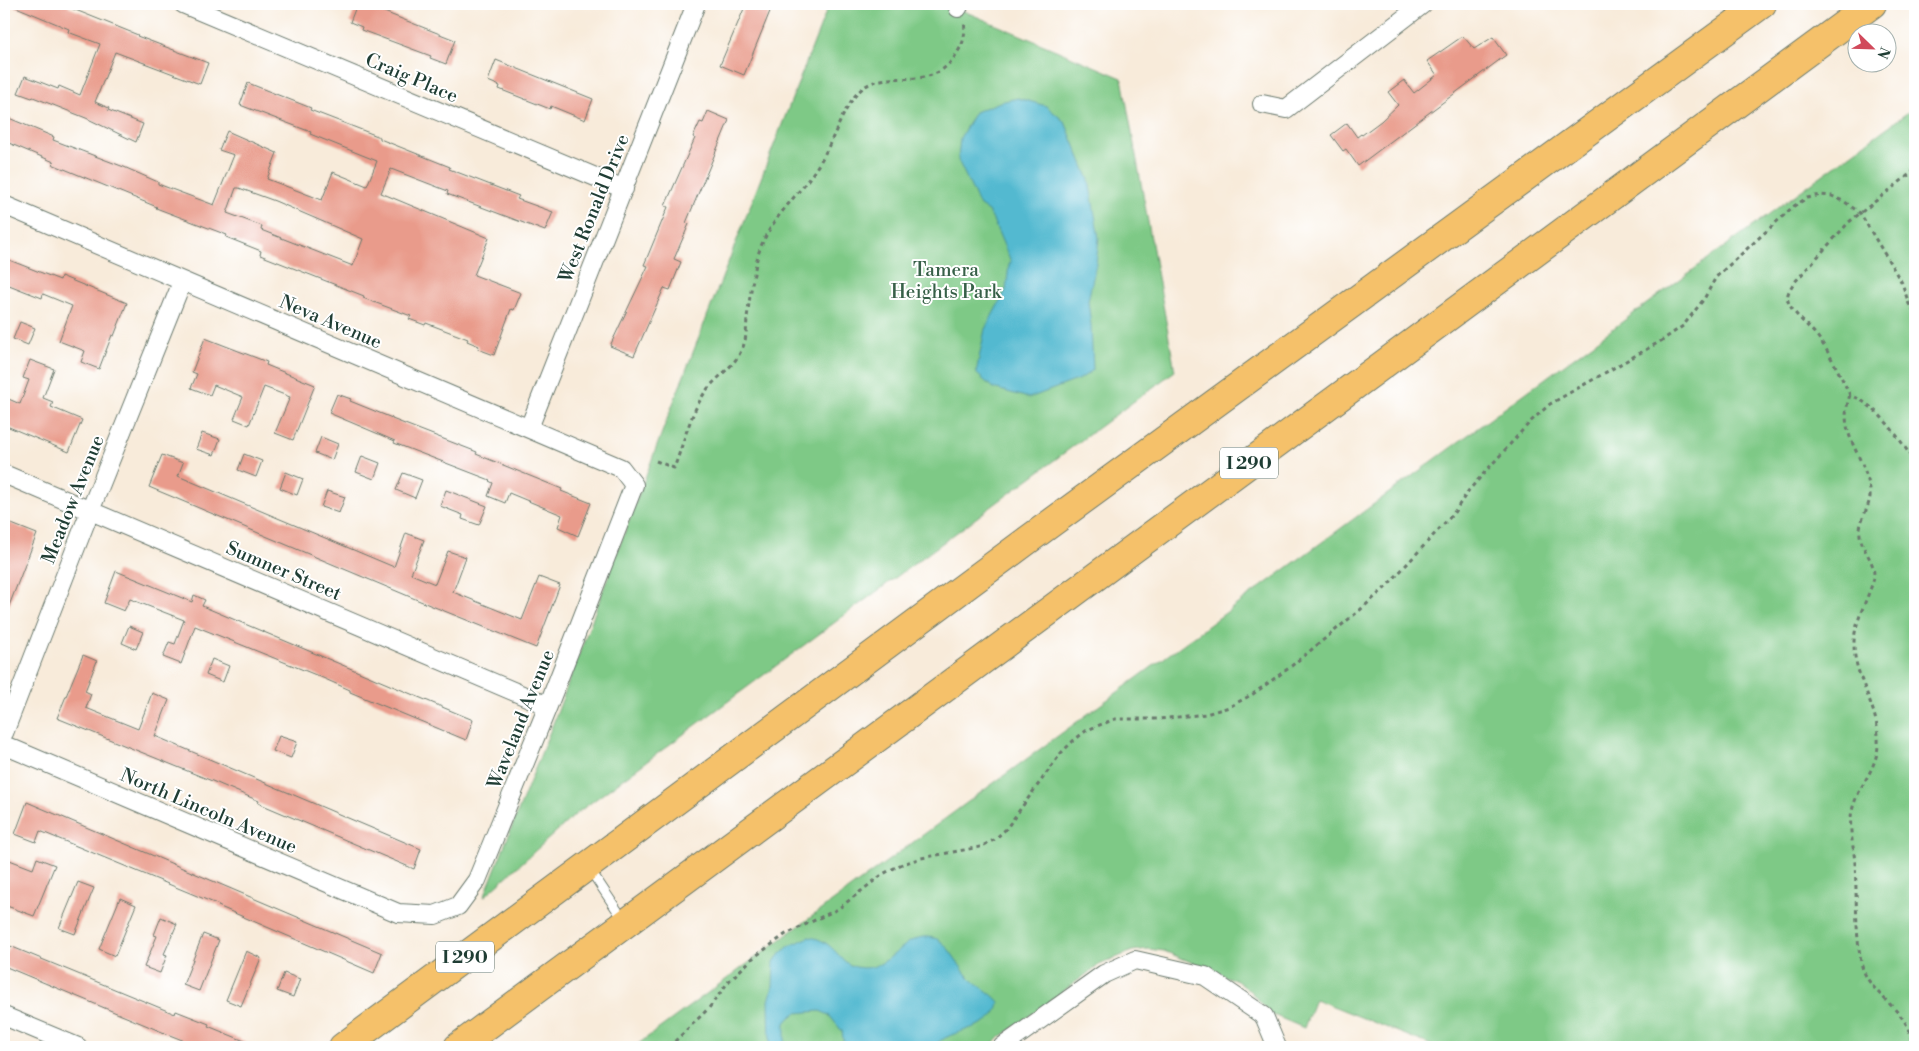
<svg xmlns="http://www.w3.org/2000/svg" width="1919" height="1051" viewBox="0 0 1919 1051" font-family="'Libre Bodoni',serif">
<rect width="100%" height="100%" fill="#fff"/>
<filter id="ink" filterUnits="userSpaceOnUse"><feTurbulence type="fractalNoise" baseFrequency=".02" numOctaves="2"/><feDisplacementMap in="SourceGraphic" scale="10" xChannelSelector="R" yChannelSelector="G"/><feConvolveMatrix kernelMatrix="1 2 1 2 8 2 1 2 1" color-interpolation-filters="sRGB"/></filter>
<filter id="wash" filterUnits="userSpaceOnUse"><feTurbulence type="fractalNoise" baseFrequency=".0096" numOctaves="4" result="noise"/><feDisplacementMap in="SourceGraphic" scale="20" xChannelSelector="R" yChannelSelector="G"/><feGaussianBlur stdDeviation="1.12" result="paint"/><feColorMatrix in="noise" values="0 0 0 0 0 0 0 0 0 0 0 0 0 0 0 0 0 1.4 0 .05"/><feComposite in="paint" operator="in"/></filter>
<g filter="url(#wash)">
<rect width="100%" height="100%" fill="#f8ebda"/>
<path fill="#7ec986" stroke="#4e835d" d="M829,4H947L1122,78L1175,371L577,813L484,897L556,716L667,419Z
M1915,107V1047H1436L1315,999L1304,1028L1271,1014L1250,991L1237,981L1164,951L1148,949L1132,951L1099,965L987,1047H634Z"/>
<path fill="#52b9d0" stroke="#387b82" d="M1018,98L1046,106L1065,122L1089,180L1099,238L1096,264L1088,301L1091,325L1093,370L1080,379L1029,398L993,388L976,373L985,329L1006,290L1009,265L1011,262L993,220L988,211L980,206L958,160L960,138L975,112L1000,102Z
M809,937C835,940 839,964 856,967C891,975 903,929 934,938C947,941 958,965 967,975C976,985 990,991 999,1002C997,1031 950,1027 933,1047H844L842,1031L829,1015L820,1011L796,1013L789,1018L785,1023V1047H770L769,1001L773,986L774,962L778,956L788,947Z"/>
<g id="blocks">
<path fill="#e99b8b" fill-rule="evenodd" d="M9,4H70L68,7L138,35L137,36L208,63L200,84L115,52L95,102L109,108L108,110L143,124L136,142L86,118L33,97L32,98L18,93L25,76L58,89L59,86L80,95L100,44L68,32L69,29Z
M357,4H364L455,40L446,64L430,58L431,56L361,30L362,27L350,22Z
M746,4H773L744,75L720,65Z
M1463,36L1474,49L1493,37L1506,55L1358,166L1346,149L1343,151L1331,135L1347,123L1357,137L1361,134L1362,135L1381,121L1398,105L1388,92L1404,80L1414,93L1437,75L1427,61Z
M496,60L593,99L585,120L551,106L550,109L499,89L500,86L488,81Z
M248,83L311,108L310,110L380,137V139L450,167L449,169L519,196L517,199L553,212L545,231L447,194L448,191L391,169L381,193L489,238L474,275L521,293L514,310L511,309L494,355L478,349L479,346L467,341L468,339L426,323L425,325L409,319L411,316L363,298L364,296L260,255L261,251L226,237L227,235L156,208L157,207L52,164L54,162L4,141V116L54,137L53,140L124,167L158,182V184L214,205L234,155L219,150L227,131L277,153L267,179L301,192L322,200L333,172L367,186L377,161L310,134L311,132L240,105ZM236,188H239L275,201L363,239L353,266L261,230L262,226L227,213Z
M708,111L729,120L686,223L689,224L674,259L681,262L670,290L664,288L634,356L610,346L648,266L644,265L668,207L665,206L695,138L693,137L700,122L703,123Z
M4,258L60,280L61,276L127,303L114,336L112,335L99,369L81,362L85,351L59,341L72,306L43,294L42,298L4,283Z
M20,322L35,328L28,345L13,339Z
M205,338L267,362L266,365L315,385L293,440L275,433L290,397L264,387L249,425L234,419L243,397L214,385L210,395L191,388L197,374L192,372Z
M30,360L54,369L43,398L53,402L51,407L82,420L69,452L4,425V397L20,404L29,380L23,378Z
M337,394L351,399L350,401L392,418V419L477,452L476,454L562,489L561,491L591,503L578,536L558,527L562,515L509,493L505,503L488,496L493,483L489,481L490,480L394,443L395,441L329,413Z
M202,433L220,439L214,455L196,449Z
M321,437L338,444L332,460L315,453Z
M244,454L262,461L256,477L238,470Z
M162,455L183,463L178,476L394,567L406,533L424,540L411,574L435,584L448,551L466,557L453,592L522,620L539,577L560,585L536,648L432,606L149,487Z
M362,456L380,463L374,479L356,472Z
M286,472L303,479L297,495L280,488Z
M403,473L422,480L415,498L396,490Z
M446,490L487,506L479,525L462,519L463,515L440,506Z
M327,491L345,497L339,513L321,507Z
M4,521L37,534L5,616H4Z
M116,571L192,602L194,595L205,600L202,606L473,720L466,740L350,692V690L316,675L195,626L181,664L163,657L169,642L175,644L184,620L130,599L124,611L104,603Z
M129,626L143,632L136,649L122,643Z
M83,655L97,661L85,691L91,694L86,708L138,729L152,693L169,700L155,736L421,849L414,869L258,803L259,801L217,783L57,718Z
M212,659L229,666L223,682L206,675Z
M279,736L297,742L291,758L273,751Z
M27,802L382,953L374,973L218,906L219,905L40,831L36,842L15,834Z
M37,858L55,865L34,916L4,905V869L7,859L33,869Z
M78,882L94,888L75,934L59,928Z
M120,898L136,905L115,956L99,949Z
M161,917L177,924L164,954L167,955L160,973L144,967L157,936L154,935Z
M203,934L219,940L199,991L183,985Z
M10,946L175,1014L176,1011L209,1024L208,1026L259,1047H200L167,1034L4,966V960Z
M246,951L261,958L241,1006L226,1000Z
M284,973L300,979L293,997L277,991Z"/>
</g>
</g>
<g filter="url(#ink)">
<use href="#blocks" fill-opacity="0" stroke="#6b7a6e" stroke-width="1"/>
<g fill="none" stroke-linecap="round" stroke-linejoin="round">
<g stroke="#6b7a6e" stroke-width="11">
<path id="service" d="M589,868L625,922"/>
</g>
<g stroke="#6b7a6e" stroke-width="20">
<path id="minor" d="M183,4L624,189
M958,8L960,4
M1262,104L1286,109L1423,4
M4,205L621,468L634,485L548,706L477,880L458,906L435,915L398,913L4,745
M529,428L696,4
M4,474L548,706
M4,733L90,511L182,282
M4,1016L78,1047
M1002,1047L1104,974L1135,960L1205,976L1264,1016L1277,1047"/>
</g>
<g stroke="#6b7a6e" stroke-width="30">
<path id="motorway" d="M343,1047L1032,537L1762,4
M458,1047L1872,4"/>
</g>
<path stroke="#6b7a6e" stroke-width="3" stroke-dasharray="4 4" stroke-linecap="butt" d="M1915,170L1849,222L1793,284C1790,289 1786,295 1788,301C1792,314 1812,328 1820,340C1832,357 1841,377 1850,395C1878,405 1900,439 1915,463
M1850,395C1836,435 1864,452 1870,490C1872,507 1858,519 1860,535C1862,552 1875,559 1874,578C1868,600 1853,623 1854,646C1855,681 1880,706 1878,745C1877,770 1857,787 1852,811C1848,828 1854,846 1855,864C1857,896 1855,930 1861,962C1867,997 1913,1009 1912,1047
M656,461L674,468C683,445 689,418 702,397C712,379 732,370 741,351C747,340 746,331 747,318C749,301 754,271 758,255C768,220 798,197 817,167C831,146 838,121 852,100C882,55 930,105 960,48C964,42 966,29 964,23
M669,1047L709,1008L729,981L753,958L786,934L838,909L883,874L900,865L921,858L980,847L994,840L1006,829L1061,753L1073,741L1087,730L1115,719H1159L1206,714L1229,707L1253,694L1289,668L1360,610L1385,588L1453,514L1469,490L1530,422L1550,404L1661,341L1683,326L1704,299L1716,277L1794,206L1807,198L1821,195L1832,196L1845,202L1860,213L1902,283L1909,304L1915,313"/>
<use href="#service" stroke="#fff" stroke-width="9"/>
<use href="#minor" stroke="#fff" stroke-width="18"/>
<use href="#motorway" stroke="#f5c16b" stroke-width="28"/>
</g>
</g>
<g text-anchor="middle" stroke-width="4" stroke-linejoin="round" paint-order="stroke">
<g fill="#fff" stroke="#627771" stroke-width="1">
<rect x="1220" y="447.5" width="58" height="31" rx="4"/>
<rect x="436" y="941.5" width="58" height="31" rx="4"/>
</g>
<g font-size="18" font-weight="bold" fill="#1f3d34">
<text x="1249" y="469">I 290</text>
<text x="465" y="963">I 290</text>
</g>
<g font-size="19" fill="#1f3d34" stroke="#fff">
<text transform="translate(412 77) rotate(23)" y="7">Craig Place</text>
<text transform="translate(593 208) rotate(-68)" y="7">West Ronald Drive</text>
<text transform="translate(331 321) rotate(23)" y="7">Neva Avenue</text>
<text transform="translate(72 499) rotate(-68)" y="7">Meadow Avenue</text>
<text transform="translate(284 570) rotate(23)" y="7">Sumner Street</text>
<text transform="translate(520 719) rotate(-68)" y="7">Waveland Avenue</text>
<text transform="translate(209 810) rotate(23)" y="7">North Lincoln Avenue</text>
</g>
<g font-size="19" fill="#376048" stroke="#fff">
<text x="946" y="276">Tamera<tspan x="946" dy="22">Heights Park</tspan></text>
</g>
</g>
<rect width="1919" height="1051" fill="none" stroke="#fff" stroke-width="20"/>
<g transform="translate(1872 48) rotate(113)"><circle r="24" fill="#ffffff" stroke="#a5b1ae"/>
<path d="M0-4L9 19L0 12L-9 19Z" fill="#d1495b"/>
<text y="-8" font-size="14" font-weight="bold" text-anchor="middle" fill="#1f3d34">N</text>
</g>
</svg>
